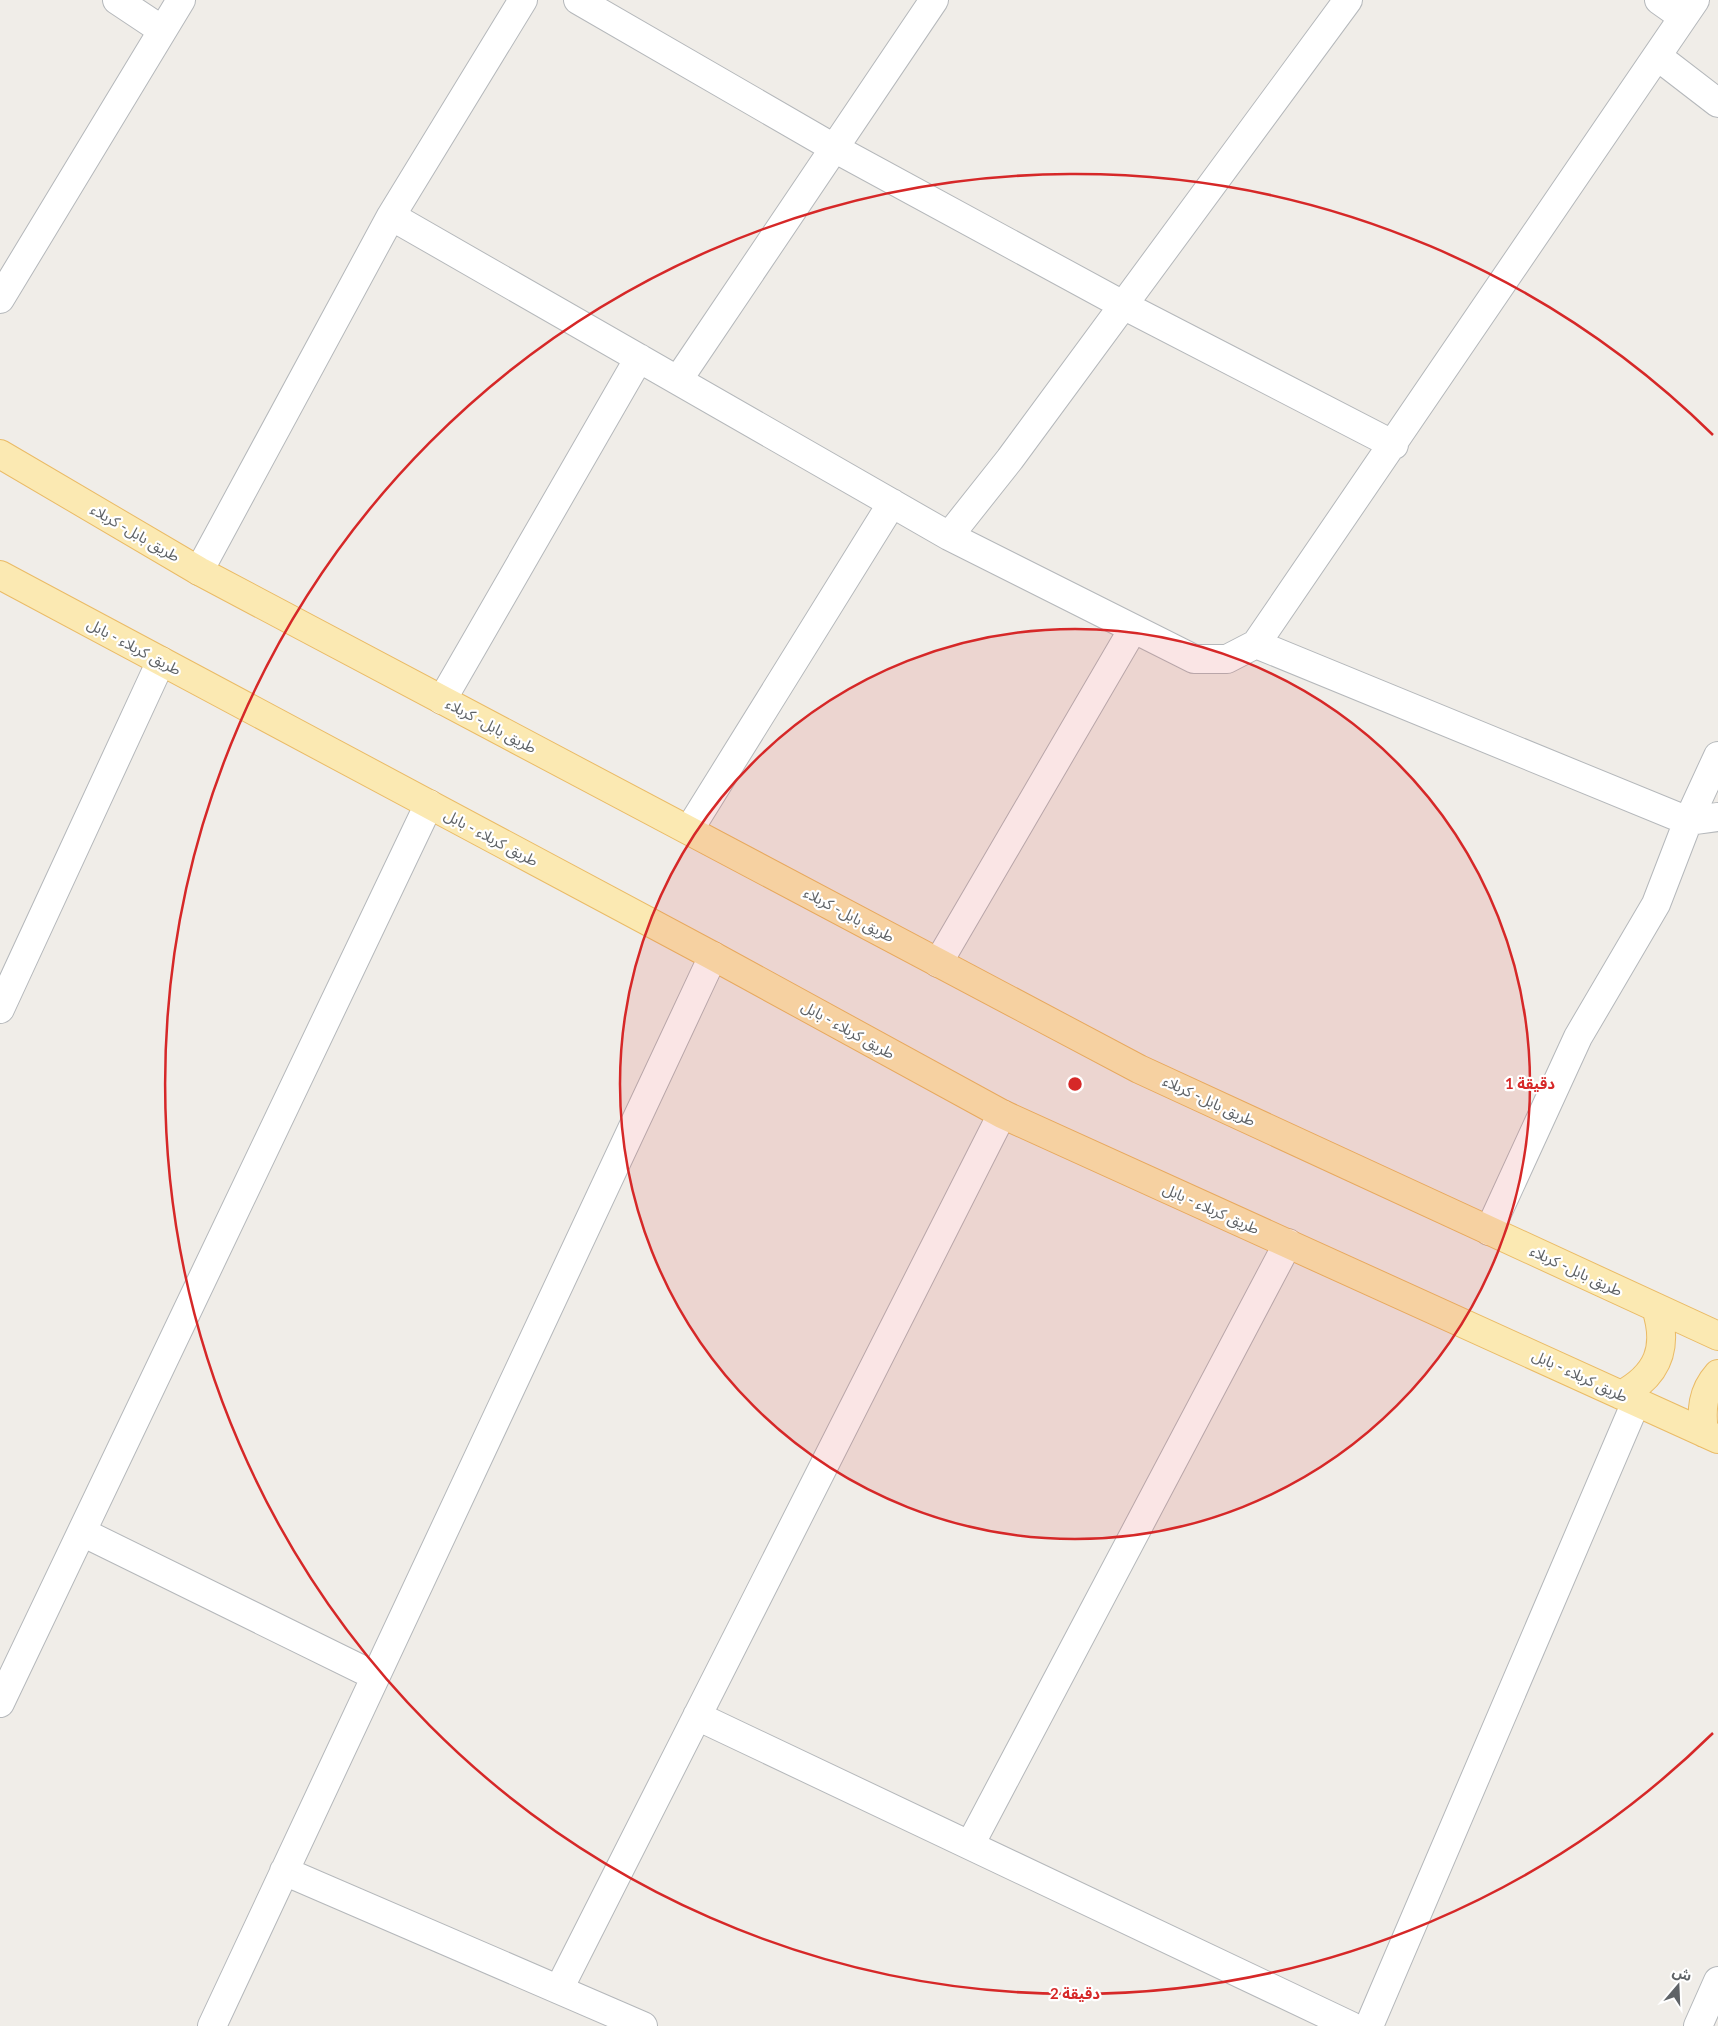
<svg xmlns="http://www.w3.org/2000/svg" width="1718" height="2026" viewBox="0 0 1718 2026" font-family="Lato,'Noto Sans Arabic',sans-serif">
<rect width="100%" height="100%" fill="#f0ede8"/>
<g fill="none" stroke-linecap="round" stroke-linejoin="round">
<g stroke="#b5b8bb" stroke-width="30">
<path id="minor" d="M117,0L162,30
M578,0L834,148L1123,305L1394,445
M1659,0L1683,17
M1657,56L1718,103
M391,216L949,536L1194,659H1227L1256,644L1695,0
M0,299L181,0
M678,380L934,0
M949,536L1010,459L1348,0
M199,571L391,216L523,0
M1256,644L1688,821L1718,817
M442,700L639,358
M689,830L892,503
M938,963L1133,629
M0,1009L161,661
M1489,1231L1578,1037L1656,904L1688,821L1718,756
M82,1532L375,1676
M0,1703L429,804
M697,1716L1351,2026
M970,1845L1288,1243
M284,1871L643,2026
M559,1989L1002,1114
M212,2026L713,956
M1369,2026L1636,1402
M1698,2026L1718,1981"/>
</g>
<g stroke="#eabb66" stroke-width="30">
<path id="major" d="M0,454L199,571L1139,1069L1718,1336
M0,575L713,956L1002,1114L1718,1439
M1621,1395C1658,1375 1669,1348 1656,1308
M1704,1433C1701,1410 1702,1392 1718,1374"/>
</g>
<use href="#minor" stroke="#fff" stroke-width="28"/>
<use href="#major" stroke="#fbe9b2" stroke-width="28"/>
</g>
<circle cx="1075" cy="1084" r="455" fill="#d62828" fill-opacity=".12"/>
<g fill="none" stroke="#d62828" stroke-width="2.5">
<circle cx="1075" cy="1084" r="455"/>
<path d="M1713 1733A910 910 0 1 1 1713 435"/>
</g>
<g text-anchor="middle" stroke-width="4.5" stroke-linejoin="round" paint-order="stroke">
<g font-size="15" fill="#5f6367" stroke="#fff">
<text transform="translate(135 533) rotate(30)" y="5">طريق بابل- كربلاء</text>
<text transform="translate(134 647) rotate(28)" y="5">طريق كربلاء - بابل</text>
<text transform="translate(491 726) rotate(28)" y="5">طريق بابل- كربلاء</text>
<text transform="translate(491 838) rotate(28)" y="5">طريق كربلاء - بابل</text>
<text transform="translate(849 915) rotate(28)" y="5">طريق بابل- كربلاء</text>
<text transform="translate(848 1030) rotate(29)" y="5">طريق كربلاء - بابل</text>
<text transform="translate(1209 1101) rotate(25)" y="5">طريق بابل- كربلاء</text>
<text transform="translate(1211 1209) rotate(24)" y="5">طريق كربلاء - بابل</text>
<text transform="translate(1576 1271) rotate(25)" y="5">طريق بابل- كربلاء</text>
<text transform="translate(1580 1376) rotate(25)" y="5">طريق كربلاء - بابل</text>
</g>
</g>
<circle cx="1075" cy="1084" r="8" fill="#d62828" stroke="#fff" stroke-width="2.5"/>
<g font-size="15" text-anchor="middle" font-weight="bold" fill="#d62828" stroke="#fff" stroke-width="4.5" stroke-linejoin="round" paint-order="stroke">
<text x="1530" y="1089">1 دقيقة</text>
<text x="1075" y="1999">2 دقيقة</text>
</g>
<g transform="translate(1678 1986) rotate(19)" stroke="#ffffff" stroke-width="4" paint-order="stroke">
<path d="M0-4L9 19L0 12L-9 19Z" fill="#5f6367"/>
<text y="-8" font-size="14" font-weight="bold" text-anchor="middle" fill="#5f6367">ش</text>
</g>
</svg>
